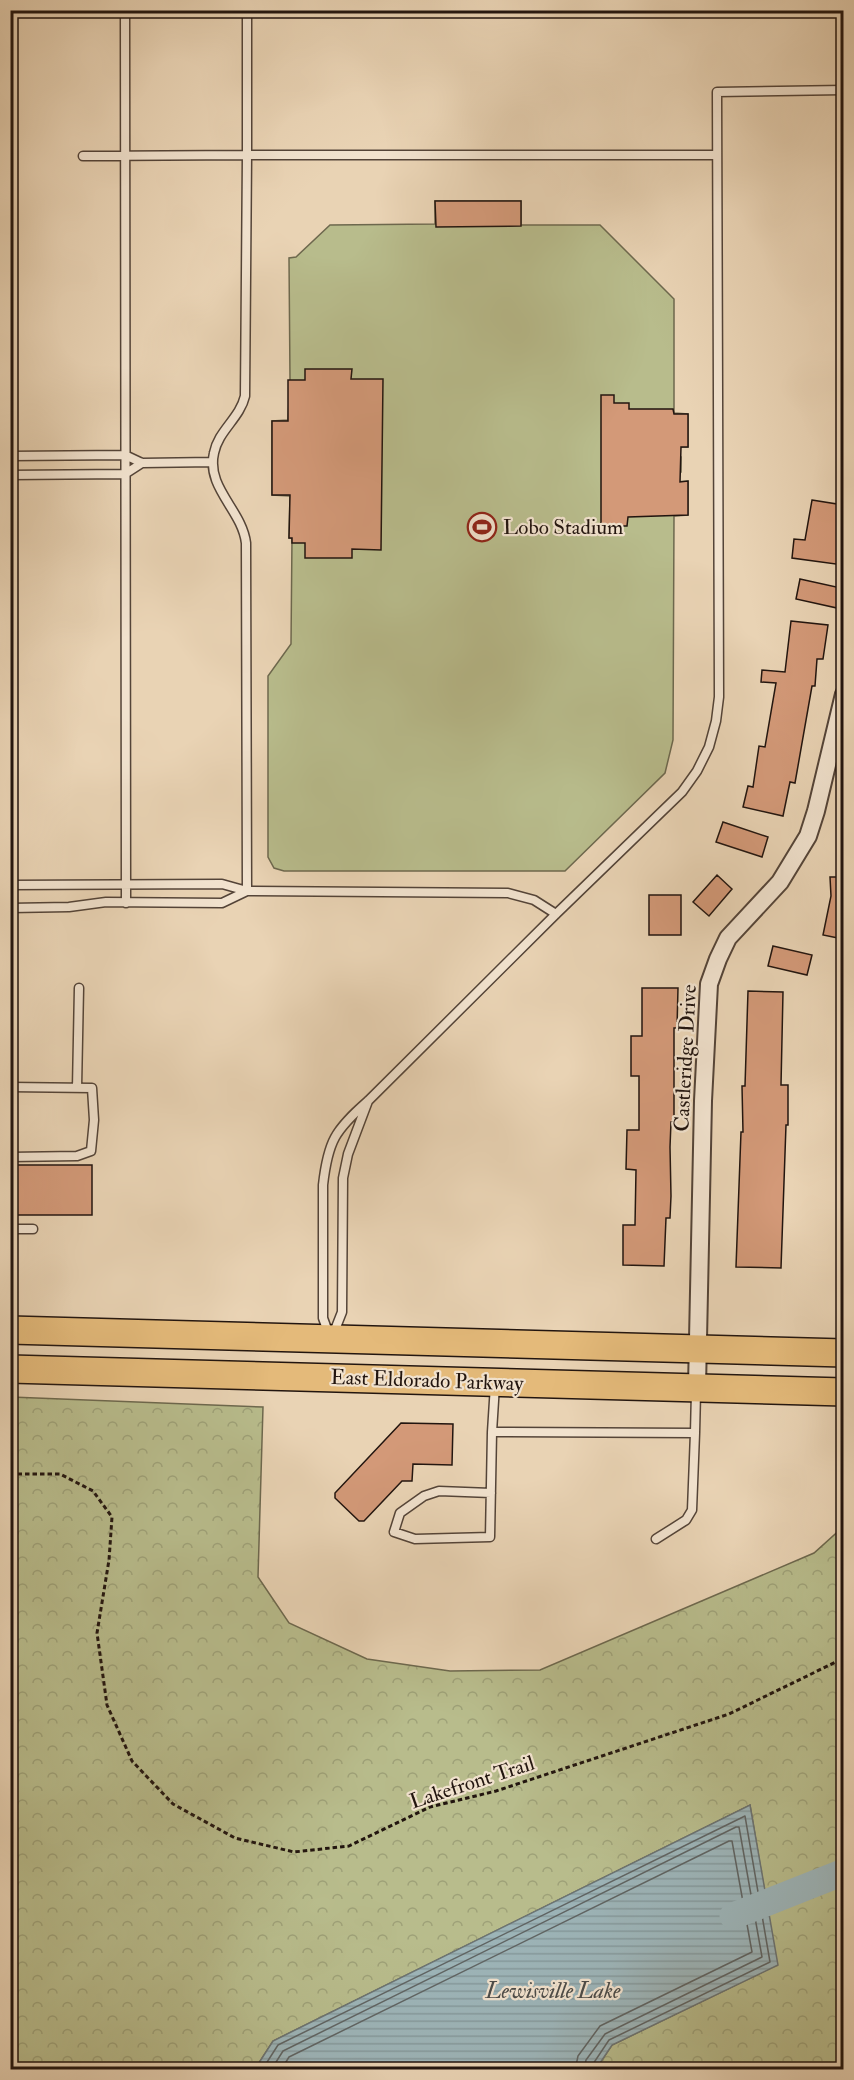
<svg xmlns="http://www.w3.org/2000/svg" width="854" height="2080" viewBox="0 0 854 2080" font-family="'IM FELL Double Pica',serif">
<defs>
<pattern id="forest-crowns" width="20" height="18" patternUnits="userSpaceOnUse" patternTransform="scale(1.5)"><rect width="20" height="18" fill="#b8bc8c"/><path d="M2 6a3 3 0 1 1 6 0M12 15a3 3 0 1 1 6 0" fill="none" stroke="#9ea178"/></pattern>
<pattern id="water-rules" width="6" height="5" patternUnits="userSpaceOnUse" patternTransform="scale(1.5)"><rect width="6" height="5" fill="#9db5b9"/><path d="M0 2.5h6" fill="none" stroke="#879b9e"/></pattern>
</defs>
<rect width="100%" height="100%" fill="#e9d3b4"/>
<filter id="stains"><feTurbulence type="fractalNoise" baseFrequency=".00333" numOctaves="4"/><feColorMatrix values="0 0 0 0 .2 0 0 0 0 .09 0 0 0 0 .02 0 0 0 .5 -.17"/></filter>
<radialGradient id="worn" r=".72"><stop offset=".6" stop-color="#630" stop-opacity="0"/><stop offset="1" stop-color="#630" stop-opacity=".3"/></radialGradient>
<path fill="url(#forest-crowns)" stroke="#6d684e" stroke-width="1.5" d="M11,1397L263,1407L258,1577L289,1623L367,1659L450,1671L540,1670L814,1553L843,1527V2069H596L612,2045L777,1965L750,1805L273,2041L255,2069L11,2070Z"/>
<path fill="#b8bc8c" stroke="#6d684e" stroke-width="1.5" d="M435,201H521V225H600L674,299V413L688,414V447H674V457H681V472H673L674,482L688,481V515L674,516L673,740L665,773L565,871H284L274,868L268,857V676L291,644L292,538H289L290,496L272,495V421L288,420L290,379L289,258L296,257L330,225L435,224Z"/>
<path fill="url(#water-rules)" stroke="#6c7575" stroke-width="1.5" d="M750,1805L778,1965L612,2045L596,2069H255L273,2041Z"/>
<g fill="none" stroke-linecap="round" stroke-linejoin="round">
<path stroke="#606564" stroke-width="1.5" d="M262,2070L278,2045L745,1816L770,1962L609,2040L593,2064L592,2070
M271,2070L283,2051L736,1827H739L762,1957L605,2034L586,2060L584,2070
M281,2070L289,2057L729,1841H732L752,1952L600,2026L578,2056L575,2070"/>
<path stroke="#9db5b9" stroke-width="27" d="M733,1916L844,1872"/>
</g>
<path fill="#d39978" stroke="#22150f" stroke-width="1.5" d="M435,201H521V226L436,227Z
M305,369H352L351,379H383L381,550L352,549V558H305V543H292V538H289L290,495H272V421H288V380H305Z
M601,395H614V403H629V409H673L674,414H688V447H681L680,482L688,481V515L628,517L627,526H614V534H601Z
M812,500L843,505V565L792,558L794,539L805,540Z
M800,579L841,588L837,608L796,599Z
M791,621L828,625L823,659H817L815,686H812L795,783L790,782L783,816L743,807L748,786L753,787L759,746L765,747L776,683L761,682L762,670L785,672Z
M723,822L768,837L762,857L716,842Z
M717,875L732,889L709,916L693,902Z
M830,877H843V939L823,935L831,896Z
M649,895H681V935H649Z
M773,946L812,955L807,975L768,966Z
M642,988H678L677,1028H674V1122H671L670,1147L671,1196L670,1218H666L664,1266L623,1265V1225H635L636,1170L626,1169L627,1130H639V1076H631V1036H642Z
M748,991L783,992L781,1085H788V1125H786L781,1268L736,1267L741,1132H743L742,1086H745Z
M10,1165H92V1215H10Z
M401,1423L453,1424L452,1465L413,1464L412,1481H402L364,1521H359L335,1498V1493Z"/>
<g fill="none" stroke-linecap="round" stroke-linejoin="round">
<g stroke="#544438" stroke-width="11">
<path id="service" d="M125,10L126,903
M83,156L247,155V10
M10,456L125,455L142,463L213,462
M10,475L125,474L142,463
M10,885L222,884L247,891L222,903L106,902L69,907L10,908
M556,914L534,900L508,893L247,891L246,543C242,510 206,488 214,453C218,431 240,418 245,396L247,155H716
M10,1087L92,1088L94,1120L91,1151L77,1156L10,1157
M77,1088L79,988
M368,1101L348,1154L343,1178L342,1312L331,1340L323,1318V1185C328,1141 335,1130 368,1101L556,914L682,792L697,771L709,747L716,721L719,697L717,92L844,90
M10,1229H33
M495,1385L492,1432L695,1433L696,1392
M491,1493L439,1491L424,1496L400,1513L394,1532L415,1539L490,1537L492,1432
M656,1539L686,1520L692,1510L695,1433"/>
</g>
<g stroke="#544438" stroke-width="20">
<path id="minor" d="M697,1387L703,1101L709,984L718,959L728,938L780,882L808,836L816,811L844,694"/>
</g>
<g stroke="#22150f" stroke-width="30">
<path id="primary" d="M10,1330L844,1353
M10,1369L844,1392"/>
</g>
<path stroke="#22150f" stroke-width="3" stroke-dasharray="4.5 3" stroke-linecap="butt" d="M10,1474H60L93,1491L112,1517L109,1560L97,1633L107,1705L132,1761L173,1804L235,1838L294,1852L349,1846L430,1807L496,1791L729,1714L844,1658"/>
<use href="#service" stroke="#f1e2ce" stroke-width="8"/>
<use href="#minor" stroke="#f1e2ce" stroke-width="16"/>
<use href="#primary" stroke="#e4ba7a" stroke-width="27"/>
</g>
<defs>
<g id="stadium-ring" transform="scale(1.5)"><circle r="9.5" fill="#f1e2ce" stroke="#8f2418" stroke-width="1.5"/><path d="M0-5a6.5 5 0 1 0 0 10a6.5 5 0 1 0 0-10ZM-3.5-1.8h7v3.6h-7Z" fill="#8f2418"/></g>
</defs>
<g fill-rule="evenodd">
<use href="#stadium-ring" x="482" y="527"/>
</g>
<g text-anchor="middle" stroke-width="4.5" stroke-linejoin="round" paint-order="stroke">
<g font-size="21" fill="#22150f" stroke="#f1e2ce" text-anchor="start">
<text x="503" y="534">Lobo Stadium</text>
</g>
<g font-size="21" fill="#22150f" stroke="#f1e2ce">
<text transform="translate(685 1058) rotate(-87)" y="7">Castleridge Drive</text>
<text transform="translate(427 1380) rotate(2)" y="7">East Eldorado Parkway</text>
<text transform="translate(472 1782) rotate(-18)" y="7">Lakefront Trail</text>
</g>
<g font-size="22" font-style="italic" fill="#4d4d4a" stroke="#f1e2ce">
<text x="553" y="1998">Lewisville Lake</text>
</g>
</g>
<rect width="854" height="2080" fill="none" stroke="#e9d3b4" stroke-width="36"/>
<rect x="12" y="12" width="830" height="2056" fill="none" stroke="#22150f" stroke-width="3"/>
<rect x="18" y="18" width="818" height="2044" fill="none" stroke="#22150f" stroke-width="1.5"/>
<rect width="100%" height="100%" filter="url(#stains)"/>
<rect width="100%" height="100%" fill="url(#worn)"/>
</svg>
